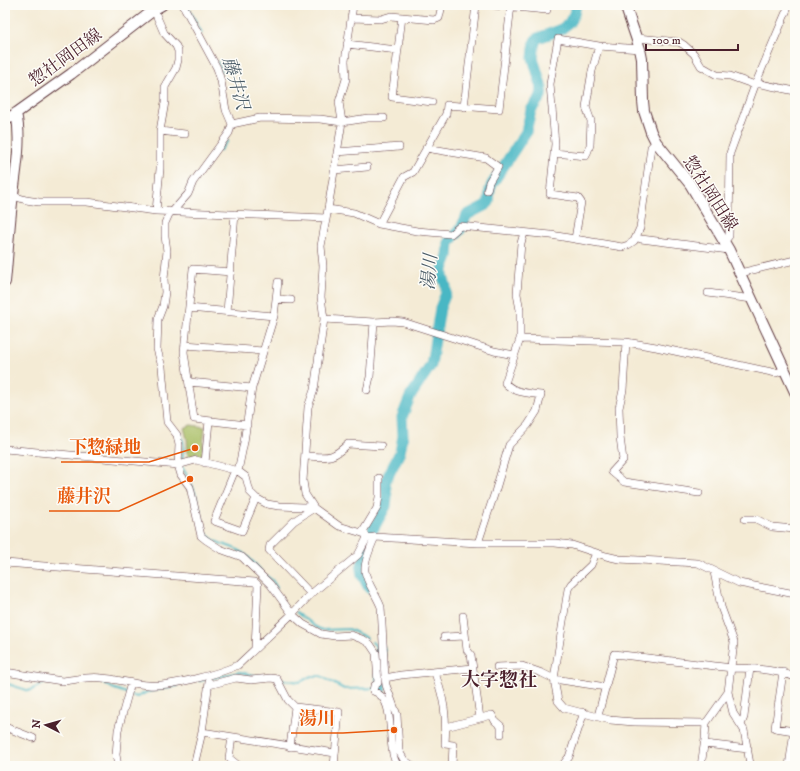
<svg xmlns="http://www.w3.org/2000/svg" width="800" height="771" viewBox="0 0 800 771" font-family="'IM FELL DW Pica','Noto Serif JP',serif">
<rect width="100%" height="100%" fill="#fdfcf7"/>
<filter id="ink" filterUnits="userSpaceOnUse"><feTurbulence type="fractalNoise" baseFrequency=".025" numOctaves="2"/><feDisplacementMap in="SourceGraphic" scale="8" xChannelSelector="R" yChannelSelector="G"/><feConvolveMatrix kernelMatrix="1 2 1 2 8 2 1 2 1" color-interpolation-filters="sRGB"/></filter>
<filter id="wash" filterUnits="userSpaceOnUse"><feTurbulence type="fractalNoise" baseFrequency=".012" numOctaves="4" result="noise"/><feDisplacementMap in="SourceGraphic" scale="16" xChannelSelector="R" yChannelSelector="G"/><feGaussianBlur stdDeviation="0.9" result="paint"/><feColorMatrix in="noise" values="0 0 0 0 0 0 0 0 0 0 0 0 0 0 0 0 0 1.4 0 .05"/><feComposite in="paint" operator="in"/></filter>
<g filter="url(#wash)">
<rect width="100%" height="100%" fill="#f4ebd5"/>
<path fill="#a8be63" stroke="#796e47" d="M191,425L205,427L202,458L188,457L187,439L184,428Z"/>
<g fill="none" stroke-linecap="round" stroke-linejoin="round">
<path stroke="#49b7c4" stroke-width="2" d="M189,5V9L202,33
M217,61L221,67L222,73
M219,151L228,141
M179,432C186,441 183,452 182,462
M182,467C197,490 199,506 205,532C214,544 226,544 238,550C248,555 255,564 262,572
M265,575L272,580L277,588
M296,612L314,626L322,630L349,629L367,638
M372,642L381,651
M280,679L300,682L311,676H321L331,682L344,689L381,688L385,696
M101,681L112,688L126,693
M199,681L240,672L257,676L273,675
M5,683L29,691L47,682
M130,695L137,697L147,692L177,686
M391,711L393,717L394,735
M399,760L403,766"/>
<path stroke="#49b7c4" stroke-width="11" d="M371,533L386,506L387,497L385,482L400,452L403,436L402,417L410,397L431,365L440,308L446,293V286L443,277V269L448,256L449,242L460,230L467,215L486,205L489,202L490,189L492,184L526,132L531,110L541,96L542,88L533,58L535,41L538,38L560,30L569,23L574,14L576,5
M367,545L361,569L362,575L369,588
M380,649L381,688"/>
</g>
</g>
<g filter="url(#ink)">
<g fill="none" stroke-linecap="round" stroke-linejoin="round">
<g stroke="#643e44" stroke-width="8">
<path id="street" d="M353,5L345,61L346,79L339,102L342,122L328,209L321,246L323,266L321,297L324,319L314,390L308,407L303,481L305,494L314,508L339,526L362,533L365,534L367,538
M493,5L547,10V5
M154,10L164,33L176,46L178,51V60L176,68L165,87V102L160,131
M402,17L392,97L432,102
M352,18L381,19L391,16L434,20L439,18L442,5
M637,38L679,42L684,45L694,54L701,66L717,75L730,76L755,85
M347,44L397,50
M756,83L795,91
M464,107L476,5
M232,124L260,118L320,119L342,122L368,118H384
M426,148L486,158L498,167L489,182L487,190
M337,152L399,147
M554,153L586,156L590,145L591,121L586,107L592,71L599,46
M334,170L367,167
M13,196L26,200L39,202H87L156,211L326,218
M328,209L354,213L379,224L417,231L451,234L460,226L551,235L622,247L628,245L634,241L640,228L651,147L656,142
M156,211L160,169V131L185,134
M170,212L165,223V236L167,251L164,279L165,292L163,306L158,319L157,349L162,367L167,422L177,435L179,445L178,465L181,475L190,487L201,536L206,540L220,549L242,557L270,584L292,614L303,624L321,634L335,636L351,635L364,640L370,644L376,653L378,683L374,686L373,691C399,699 384,747 398,766
M172,212L188,194L193,182L229,133L232,124L226,110L221,81L217,68L183,5
M379,224L404,177L413,172L446,114L447,105L499,109L511,5
M636,237L641,239L729,250
M575,239L581,202L578,198L550,194L555,144L550,84L558,39L599,46L640,49
M724,242L729,236L730,153L755,85L789,5
M231,272L193,269L184,352L194,419L247,425
M740,273L795,260
M708,293L752,299
M276,299L291,300
M189,308L274,316
M227,312L235,214
M324,319L374,322L392,321L403,322L494,351L514,355
M520,339L626,342L656,347L776,373L784,370
M626,342L623,390L619,408L620,437L623,460L612,472L624,482L699,493
M185,345L263,351
M189,382L252,388
M367,390L370,377L374,322
M5,449L178,465L196,460L238,471L246,477L250,492L256,498L267,504L279,506L304,507L312,506
M306,456C328,457 331,460 348,444L381,446
M205,463L209,421
M235,470L214,521L242,531L256,498
M238,471L244,442L252,388L274,316L278,282
M745,519H756L772,527L795,529
M362,533L377,508L379,497V478
M375,537C371,546 364,562 365,571C366,581 377,596 381,607L385,678L386,685L397,715L399,751L404,760L413,766
M367,538L375,537L478,543H555L572,545L606,556L619,559L698,563L739,583L795,594
M478,543L495,492L509,445L528,425L537,411L541,395C528,393 514,393 505,383L520,339V310L517,294L521,243L524,233
M596,553L591,565L571,584L568,589L554,679L558,701L564,708L610,720L634,722L706,723
M5,563L255,582L258,585L255,648
M311,594L269,550L270,545L294,521L314,508
M463,616L467,650L471,655L480,718
M444,637L465,636
M497,667L522,666L542,673L554,679L606,687
M5,672L62,681C76,680 88,676 102,678C117,679 132,684 148,685C169,687 219,674 238,665L292,614L311,594L358,555L367,538
M783,672L775,728L794,731L789,766
M435,673C444,699 447,716 445,744L453,745L452,766
M385,678L401,675L473,668
M209,685L236,678L251,680L271,678L277,679L288,700L295,707
M728,692L733,713L744,730L750,764L755,766
M598,716L614,654L732,668C753,668 775,669 795,677
M741,725L744,717L750,668
M5,727L33,738
M446,727L492,715L495,721L501,726V734
M202,732L335,753
M232,737L229,758L239,766
M705,744L748,749
M290,747L295,707L339,712L334,766
M118,766L116,755L118,730L131,683
M194,766L202,732L209,682
M519,766H529
M562,766L569,757L584,712
M701,766L705,739L706,723L728,692L734,642L721,607L714,572"/>
</g>
<g stroke="#643e44" stroke-width="12">
<path id="secondary" d="M625,5L640,49L642,59L643,101L644,111L651,132L656,142L690,184L729,250L795,392
M5,121L71,74L155,9L162,5
M5,282C8,253 9,224 13,195C16,168 22,140 16,113"/>
</g>
<use href="#street" stroke="#fff" stroke-width="7"/>
<use href="#secondary" stroke="#fff" stroke-width="10"/>
</g>
</g>
<g text-anchor="middle" stroke-width="3" stroke-linejoin="round" paint-order="stroke">
<g font-size="17" fill="#4a1f2b" stroke="#fdfcf7">
<text transform="translate(65 57) rotate(-36)" y="6">惣社岡田線</text>
<text transform="translate(711 193) rotate(57)" y="6">惣社岡田線</text>
</g>
<g font-size="18" font-style="italic" fill="#4a5c68" stroke="#fdfcf7">
<text transform="translate(236 83) rotate(74)" y="6">藤井沢</text>
<text transform="translate(429 272) rotate(-85)" y="6">湯川</text>
</g>
<g font-size="19" font-weight="bold" fill="#4a1f2b" stroke="#fdfcf7">
<text x="499" y="686">大字惣社</text>
</g>
</g>
<path fill="none" stroke="#e8590c" stroke-width="1.5" d="M195 448L149 462H61M190 479L119 511H49M394 730L343 733H291"/>
<g fill="#e8590c" stroke="#fdfcf7" stroke-width="1.5">
<circle cx="195" cy="448" r="4"/>
<circle cx="190" cy="479" r="4"/>
<circle cx="394" cy="730" r="4"/>
</g>
<g font-size="18" text-anchor="middle" font-weight="bold" fill="#e8590c" stroke="#fdfcf7" stroke-width="3" stroke-linejoin="round" paint-order="stroke">
<text x="105" y="453">下惣緑地</text>
<text x="84" y="502">藤井沢</text>
<text x="317" y="724">湯川</text>
</g>
<rect width="800" height="771" fill="none" stroke="#fdfcf7" stroke-width="20"/>
<g transform="translate(46 725) rotate(276)" stroke="#fdfcf7" stroke-width="3" paint-order="stroke">
<path d="M0-3L7 15L0 10L-7 15Z" fill="#4a1f2b"/>
<text y="-6" font-size="11" font-weight="bold" text-anchor="middle" fill="#4a1f2b">N</text>
</g>
<path d="M646 44v6h92v-6" fill="none" stroke="#4a1f2b" stroke-width="2"/>
<text x="652" y="44" font-size="12" fill="#4a1f2b" stroke="#fdfcf7" stroke-width="3" paint-order="stroke">100 m</text>
</svg>
